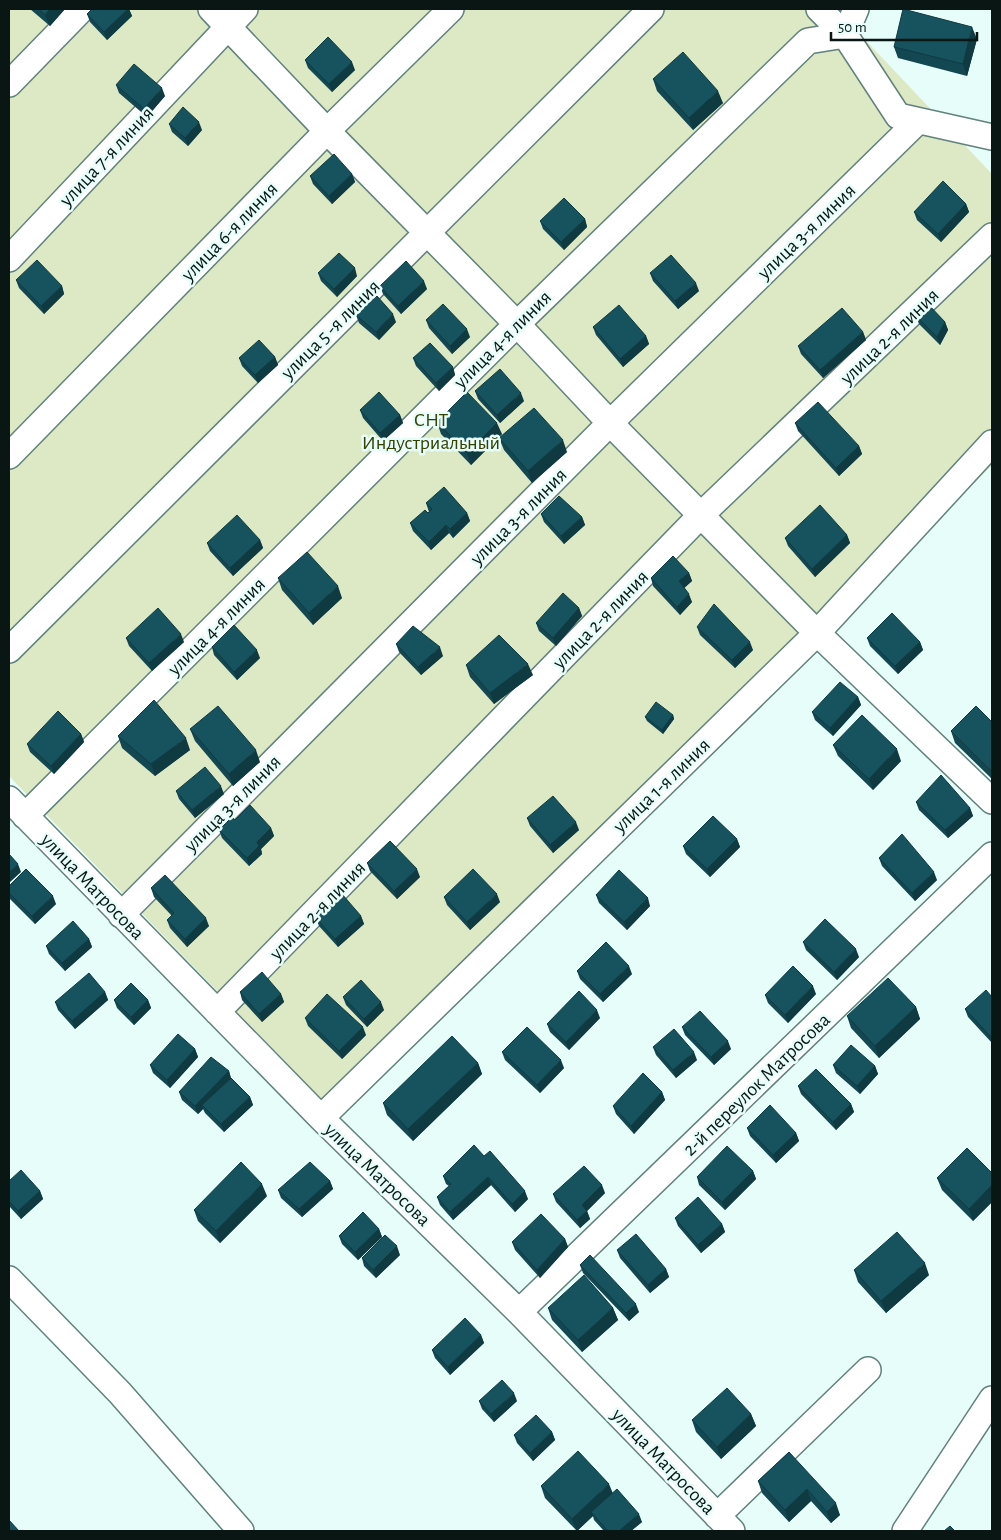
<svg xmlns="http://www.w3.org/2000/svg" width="1001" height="1540" viewBox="0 0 1001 1540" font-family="'Alegreya Sans',sans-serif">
<rect width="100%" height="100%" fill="#e7fdf9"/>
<path fill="#dde8c5" d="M9,9H836L992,174V465L339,1117L9,776Z"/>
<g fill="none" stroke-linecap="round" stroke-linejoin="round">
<g stroke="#60827c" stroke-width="28">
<path id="minor" d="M211,9L327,131L517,324L610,423L817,633L992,801
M819,9L845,35
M856,9L845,35L898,116L992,137
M9,84L82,9
M9,259L245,9
M9,456L327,131L451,9
M9,650L651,9
M9,799L321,1118L519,1312L732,1531
M25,816L517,324L808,41L845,35
M121,915L610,423L918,121
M217,1012L701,515L992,236
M321,1118L817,633L992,443
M9,1279L120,1393L241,1531
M519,1312L992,855
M717,1516L868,1370
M905,1531L992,1399"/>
</g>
<use href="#minor" stroke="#fff" stroke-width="25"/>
</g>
<path fill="#134752" d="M30,9H65L50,26Z
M92,9H129L132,16L107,40L90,22L87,14Z
M977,39L967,76L898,58L894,47Z
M305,60L355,70L332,92L308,68Z
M653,79L723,103L693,130L657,91Z
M116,85L165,96L147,117L119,93Z
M169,124L202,130L188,146L172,132Z
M352,174L355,182L332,204L313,184L310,176Z
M966,204L969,212L941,242L917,220L914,212Z
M585,219L587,227L564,250L543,229L540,221Z
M318,273L357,276L337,297L321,281Z
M650,273L699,291L678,309L653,281Z
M16,280L62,286L64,294L44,314L19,288Z
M380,286L427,289L401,314L383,294Z
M356,315L396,322L379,340L359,323Z
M916,316L945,322L948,330L940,345L919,324Z
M426,320L470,337L452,354L429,328Z
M593,327L646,336L649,344L623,367L596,335Z
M863,332L866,340L823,378L801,354L798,346Z
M275,357L278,365L258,383L242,366L239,358Z
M413,358L453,367L455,375L439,391L416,366Z
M475,391L524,401L500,423L478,399Z
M360,410L400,415L403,423L383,441L363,418Z
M437,422L502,434L471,465L441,434Z
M795,423L859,446L862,454L839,476L798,431Z
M499,438L567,452L532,483L504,450Z
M426,503L467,513L470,521L453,538L449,533L431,550L413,531L410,523L429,512Z
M541,514L582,517L585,525L564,544L544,522Z
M847,535L850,543L815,577L788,546L785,538Z
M260,540L263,548L233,576L210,551L207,543Z
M689,573L692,581L684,588L692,602L680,615L653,586L651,578Z
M278,578L342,598L313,625L282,590Z
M579,608L582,616L556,646L539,631L536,623Z
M697,627L753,650L735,668L700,635Z
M126,638L184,642L152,671L129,646Z
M867,638L920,642L923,650L898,674L870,646Z
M396,644L443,656L421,675L399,652Z
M212,647L260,658L237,680L214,655Z
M466,665L533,675L494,704L470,677Z
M858,697L861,705L833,736L815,720L812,712Z
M673,715L674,719L663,734L647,721L645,717Z
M992,722V779L955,743L951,731Z
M190,729L260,762L233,786L195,741Z
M81,734L84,742L54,774L30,752L27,744Z
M118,736L190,750L155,776L122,748Z
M833,745L901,761L873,790L838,756Z
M176,791L224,794L195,818L179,799Z
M916,802L970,808L973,816L948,838L919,810Z
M527,818L579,830L553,853L530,826Z
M235,820L271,828L274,836L261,849L262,854L249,866L222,838L219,830Z
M737,839L740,847L710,877L686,854L683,846Z
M879,858L937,880L915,901L882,866Z
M367,863L420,877L397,899L370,871Z
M9,886L56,904L35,924L9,898Z
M151,888L209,926L187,947L170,928L167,920L172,916L154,897Z
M596,895L650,906L627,930L599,903Z
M444,897L500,902L470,930L447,905Z
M361,916L364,924L338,947L319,926L316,918Z
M89,939L92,947L65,971L49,954L46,946Z
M803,942L859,957L837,980L806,950Z
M577,971L632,974L603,1002L580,979Z
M105,992L108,1000L75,1029L58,1010L55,1002Z
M240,992L281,994L284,1002L262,1022L242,1000Z
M816,994L788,1023L768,1003L765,995Z
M343,997L384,1010L367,1027L346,1005Z
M992,997V1043L968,1017L965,1009Z
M114,1000H148L151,1008L134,1025L117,1008Z
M916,1007L920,1019L879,1058L851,1028L847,1016Z
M305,1018L366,1035L342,1059L308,1026Z
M600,1018L569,1050L550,1032L547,1024Z
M682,1027L731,1049L714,1065L685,1035Z
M653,1047L697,1060L676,1078L656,1055Z
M195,1049L198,1057L170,1088L153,1073L150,1065Z
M502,1052L564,1068L540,1093L505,1060Z
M478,1063L482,1074L413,1141L387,1115L383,1103Z
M833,1065L875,1066L878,1074L860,1094L836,1073Z
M229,1071L231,1078L250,1097L253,1105L224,1132L205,1113L203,1109L198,1114L182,1100L179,1092Z
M798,1086L851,1104L854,1112L836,1130L801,1094Z
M662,1092L665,1100L634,1134L616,1114L613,1106Z
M747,1128L796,1133L799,1141L776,1163L750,1136Z
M484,1156L528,1199L515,1212L491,1185L453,1220L440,1205L437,1197L449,1186L446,1184L443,1176Z
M753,1171L756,1179L725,1210L699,1185L697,1177Z
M992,1173V1202L973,1221L942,1190L937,1178Z
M9,1181L40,1191L43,1199L21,1219L9,1206Z
M330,1181L333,1189L302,1217L281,1198L278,1190Z
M605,1193L587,1211L590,1219L580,1228L556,1202L553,1194Z
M267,1196L220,1243L198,1221L194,1210Z
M675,1218L722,1224L725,1232L701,1253L678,1226Z
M379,1229L382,1237L358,1260L342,1244L339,1236Z
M565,1239L568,1247L540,1278L515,1250L512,1242Z
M617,1250L666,1269L669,1277L650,1293L620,1258Z
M400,1255L376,1278L364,1266L362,1258Z
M580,1265L639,1312L629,1321L583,1273Z
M854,1270L929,1275L886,1313L858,1282Z
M548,1308H613L618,1320L582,1352L552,1320Z
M481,1335L484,1343L450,1375L435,1358L432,1350Z
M479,1401H517L494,1422L482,1409Z
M751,1414L756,1426L721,1459L696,1432L692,1420Z
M552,1432L555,1440L533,1461L517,1443L514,1435Z
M789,1452L840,1515L831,1523L811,1501L789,1522L762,1493L758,1481Z
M541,1486L612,1493L642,1522L631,1531H604L594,1520L593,1516L577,1531L545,1498Z"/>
<path fill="#0f3a42" d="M50,9H65L50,26L45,15Z
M128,9H129L132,16L107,40L104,32Z
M972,27L977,39L967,76L963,64Z
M352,62L355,70L332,92L329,84Z
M162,88L165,96L147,117L144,109Z
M718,91L723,103L693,130L689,118Z
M199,122L202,130L188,146L185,138Z
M352,174L355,182L332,204L329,196Z
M966,204L969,212L941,242L938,234Z
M585,219L587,227L564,250L561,242Z
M355,268L357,276L337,297L334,289Z
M424,281L427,289L401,314L398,306Z
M696,283L699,291L678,309L675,301Z
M62,286L64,294L44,314L41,306Z
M393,314L396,322L379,340L376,332Z
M945,322L948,330L940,345L937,337Z
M467,329L470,337L452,354L450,346Z
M863,332L866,340L823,378L820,370Z
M646,336L649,344L623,367L620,359Z
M275,357L278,365L258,383L255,375Z
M453,367L455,375L439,391L436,383Z
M521,393L524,401L500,423L497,415Z
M400,415L403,423L383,441L380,433Z
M497,423L502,434L471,465L467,453Z
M563,440L567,452L532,483L528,471Z
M859,446L862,454L839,476L836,468Z
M467,513L470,521L453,538L450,529Z
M582,517L585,525L564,544L561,536Z
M446,525L449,533L431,550L429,542Z
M847,535L850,543L815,577L812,569Z
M260,540L263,548L233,576L230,568Z
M689,573L692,581L682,590L679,581Z
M338,586L342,598L313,625L309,613Z
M689,594L692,602L680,615L677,607Z
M579,608L582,616L556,646L553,638Z
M181,634L184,642L152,671L149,663Z
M750,642L753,650L735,668L732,660Z
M920,642L923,650L898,674L895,666Z
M440,647L443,656L421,675L418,667Z
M257,650L260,658L237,680L234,672Z
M528,664L533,675L494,704L490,693Z
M858,697L861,705L833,736L830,728Z
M673,715L674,719L663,734L662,730Z
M81,734L84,742L54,774L51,766Z
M186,738L190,750L155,776L151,764Z
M897,749L901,761L873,790L869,779Z
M256,750L260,762L233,786L229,774Z
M221,786L224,794L195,818L192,810Z
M970,808L973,816L948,838L945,830Z
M576,822L579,830L553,853L550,845Z
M271,828L274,836L261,849L262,854L249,866L247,858L257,842Z
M737,839L740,847L710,877L707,869Z
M18,864L21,872L9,883V872Z
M417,869L420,877L397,899L394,891Z
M934,872L937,880L915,901L912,893Z
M497,894L500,902L470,930L467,922Z
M53,896L56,904L35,924L32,916Z
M648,898L650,906L627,930L624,922Z
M361,916L364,924L338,947L335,939Z
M206,918L209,926L187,947L185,939Z
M89,939L92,947L65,971L62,963Z
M856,949L859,957L837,980L834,972Z
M629,966L632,974L603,1002L600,994Z
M813,986L816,994L788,1023L785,1015Z
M105,992L108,1000L75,1029L72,1021Z
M281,994L284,1002L262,1022L259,1014Z
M148,1000L151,1008L134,1025L131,1017Z
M381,1002L384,1010L367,1027L364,1019Z
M916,1007L920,1019L879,1058L875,1046Z
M597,1010L600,1018L569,1050L566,1042Z
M363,1027L366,1035L342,1059L339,1051Z
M728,1041L731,1049L714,1065L711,1057Z
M195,1049L198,1057L170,1088L167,1080Z
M694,1052L697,1060L676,1078L673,1070Z
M561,1060L564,1068L540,1093L537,1085Z
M478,1063L482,1074L413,1141L408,1129Z
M875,1066L878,1074L860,1094L857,1086Z
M229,1071L231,1079L202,1105L203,1109L198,1114L195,1106Z
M662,1092L665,1100L634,1134L631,1126Z
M250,1097L253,1105L224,1132L221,1124Z
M851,1104L854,1112L836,1130L833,1122Z
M796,1133L799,1141L776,1163L773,1155Z
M753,1171L756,1179L725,1210L722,1202Z
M488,1177L491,1185L453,1220L450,1212Z
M330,1181L333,1189L302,1217L299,1209Z
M262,1184L267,1196L220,1243L216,1231Z
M602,1185L605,1193L587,1211L590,1219L580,1228L577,1220L582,1205Z
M992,1185V1202L973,1221L969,1209Z
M40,1191L43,1199L21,1219L18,1211Z
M525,1191L528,1199L515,1212L512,1204Z
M722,1224L725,1232L701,1253L698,1245Z
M379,1229L382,1237L358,1260L355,1252Z
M565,1239L568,1247L540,1278L537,1270Z
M397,1246L400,1255L376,1278L373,1270Z
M925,1263L929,1275L886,1313L881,1301Z
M666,1269L669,1277L650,1293L648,1285Z
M636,1304L639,1312L629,1321L626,1313Z
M613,1308L618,1320L582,1352L578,1340Z
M481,1335L484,1343L450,1375L448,1367Z
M514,1393L517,1401L494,1422L491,1414Z
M751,1414L756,1426L721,1459L717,1447Z
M552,1432L555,1440L533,1461L530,1453Z
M609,1484L614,1496L591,1512L593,1516L577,1531L572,1519Z
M807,1489L811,1501L789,1522L785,1510Z
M836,1503L840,1515L831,1523L827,1512Z
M639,1514L642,1522L631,1531H619Z"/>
<path fill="#16535f" stroke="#0f3a42" d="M39,9H50L45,15Z
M92,9H128L104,32L87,14Z
M903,9L972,27L963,64L894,47Z
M328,37L352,62L329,84L305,60Z
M683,52L718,91L689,118L653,79Z
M134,64L162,88L144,109L116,85Z
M183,107L199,122L185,138L169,124Z
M334,154L352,174L329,196L310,176Z
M943,181L966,204L938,234L914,212Z
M564,198L585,219L561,242L540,221Z
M339,253L355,268L334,289L318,273Z
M671,255L696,283L675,301L650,273Z
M37,260L62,286L41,306L16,280Z
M406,261L424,281L398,306L380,286Z
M377,296L393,314L376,332L356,315Z
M443,304L467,329L450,346L426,320Z
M928,304L945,322L937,337L916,316Z
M619,305L646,336L620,359L593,327Z
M842,308L863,332L820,370L798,346Z
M259,340L275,357L255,375L239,358Z
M430,343L453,367L436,383L413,358Z
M500,369L521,393L497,415L475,391Z
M379,392L400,415L380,433L360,410Z
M467,392L497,423L467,453L437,422Z
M818,402L859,446L836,468L795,423Z
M534,408L563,440L528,471L499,438Z
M444,487L467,513L450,529L446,525L429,542L410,523L425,510L428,513L432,509L426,503Z
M559,496L582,517L561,536L541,514Z
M820,505L847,535L812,569L785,538Z
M237,515L260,540L230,568L207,543Z
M307,552L338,586L309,613L278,578Z
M673,556L689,573L679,581L689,594L677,607L651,578Z
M563,593L579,608L553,638L536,623Z
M714,604L750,642L732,660L697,627Z
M158,608L181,634L149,663L126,638Z
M892,613L920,642L895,666L867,638Z
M234,625L257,650L234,672L212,647Z
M413,626L440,647L418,667L396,644Z
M499,635L528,664L490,693L466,665Z
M840,682L858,697L830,728L812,712Z
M154,700L186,738L151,764L118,736Z
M656,702L673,715L662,730L645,717Z
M218,706L256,750L229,774L190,729Z
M976,706L992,722V772L951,731Z
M58,711L81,734L51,766L27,744Z
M862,715L897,749L869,779L833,745Z
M205,767L221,786L192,810L176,791Z
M941,775L970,808L945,830L916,802Z
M553,796L576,822L550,845L527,818Z
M250,805L271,828L257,842L259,846L247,858L219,830L232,817L235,820Z
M713,816L737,839L707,869L683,846Z
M902,834L934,872L912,893L879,858Z
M390,841L417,869L394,891L367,863Z
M9,854L18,864L9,872Z
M26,869L53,896L32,916L9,893V886Z
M473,869L497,894L467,922L444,897Z
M619,870L648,898L624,922L596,895Z
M165,875L206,918L185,939L167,920L174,913L151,888Z
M342,894L361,916L335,939L316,918Z
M825,919L856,949L834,972L803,942Z
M73,921L89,939L62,963L46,946Z
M606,942L629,966L600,994L577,971Z
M793,966L813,986L785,1015L765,995Z
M262,972L281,994L259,1014L240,992Z
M89,973L105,992L72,1021L55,1002Z
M888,978L916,1007L875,1046L847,1016Z
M361,980L381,1002L364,1019L343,997Z
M131,983L148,1000L131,1017L114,1000Z
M986,990L992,997V1038L965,1009Z
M579,991L597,1010L566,1042L547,1024Z
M327,994L363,1027L339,1051L305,1018Z
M700,1011L728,1041L711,1057L682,1027Z
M527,1027L561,1060L537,1085L502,1052Z
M674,1029L694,1052L673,1070L653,1047Z
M178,1034L195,1049L167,1080L150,1065Z
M452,1036L478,1063L408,1129L383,1103Z
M851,1045L875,1066L857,1086L833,1065Z
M211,1057L229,1071L195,1106L179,1092Z
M816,1069L851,1104L833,1122L798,1086Z
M643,1073L662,1092L631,1126L613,1106Z
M231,1078L250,1097L221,1124L202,1105Z
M770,1105L796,1133L773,1155L747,1128Z
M474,1145L484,1156L490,1151L525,1191L512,1204L488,1177L450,1212L437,1197L451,1184L443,1176Z
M727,1146L753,1171L722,1202L697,1177Z
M967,1148L992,1173V1185L969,1209L937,1178Z
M241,1162L262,1184L216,1231L194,1210Z
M310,1162L330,1181L299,1209L278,1190Z
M584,1166L602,1185L582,1205L587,1211L577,1220L553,1194Z
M21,1170L40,1191L18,1211L9,1201V1181Z
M698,1197L722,1224L698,1245L675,1218Z
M363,1212L379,1229L355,1252L339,1236Z
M541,1214L565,1239L537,1270L512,1242Z
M897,1232L925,1263L881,1301L854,1270Z
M636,1234L666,1269L648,1285L617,1250Z
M385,1235L397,1246L373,1270L362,1258Z
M590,1255L636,1304L626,1313L580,1265Z
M584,1275L613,1308L578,1340L548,1308Z
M465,1318L481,1335L448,1367L432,1350Z
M502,1380L514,1393L491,1414L479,1401Z
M727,1388L751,1414L717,1447L692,1420Z
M536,1415L552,1432L530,1453L514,1435Z
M578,1451L609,1484L572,1519L541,1486Z
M789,1452L836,1503L827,1512L807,1489L785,1510L758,1481Z
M617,1489L639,1514L619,1531H608L591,1512Z
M9,1520L19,1531H9Z
M950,1526L955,1531H944Z"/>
<g text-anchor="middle" stroke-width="5" stroke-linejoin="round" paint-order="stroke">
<g font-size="20" fill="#091614" stroke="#e7fdf9">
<text transform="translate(106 156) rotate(-47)" y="7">улица 7-я линия</text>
<text transform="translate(229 231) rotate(-46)" y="7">улица 6-я линия</text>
<text transform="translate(806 231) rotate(-44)" y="7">улица 3-я линия</text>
<text transform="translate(330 329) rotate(-45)" y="7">улица 5 -я линия</text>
<text transform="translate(889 336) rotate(-44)" y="7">улица 2-я линия</text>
<text transform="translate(502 339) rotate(-45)" y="7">улица 4-я линия</text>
<text transform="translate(518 516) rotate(-45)" y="7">улица 3-я линия</text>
<text transform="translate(600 619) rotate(-46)" y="7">улица 2-я линия</text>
<text transform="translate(216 626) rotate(-45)" y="7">улица 4-я линия</text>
<text transform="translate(661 785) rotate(-44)" y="7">улица 1-я линия</text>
<text transform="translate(232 803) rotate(-45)" y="7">улица 3-я линия</text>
<text transform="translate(93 886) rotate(46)" y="7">улица Матросова</text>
<text transform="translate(317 910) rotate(-46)" y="7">улица 2-я линия</text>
<text transform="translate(756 1084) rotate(-44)" y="7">2-й переулок Матросова</text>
<text transform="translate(378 1174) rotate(44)" y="7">улица Матросова</text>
<text transform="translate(664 1461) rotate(46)" y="7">улица Матросова</text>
</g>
<g font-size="20" fill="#344100" stroke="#e7fdf9">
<text x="431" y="426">СНТ<tspan x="431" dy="23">Индустриальный</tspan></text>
</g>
</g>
<rect width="1001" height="1540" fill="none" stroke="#091614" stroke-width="20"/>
<path d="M831 32v8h146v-8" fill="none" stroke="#091614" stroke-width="2.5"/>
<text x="838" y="32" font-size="15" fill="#091614" stroke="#e7fdf9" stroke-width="4" paint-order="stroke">50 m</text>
</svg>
